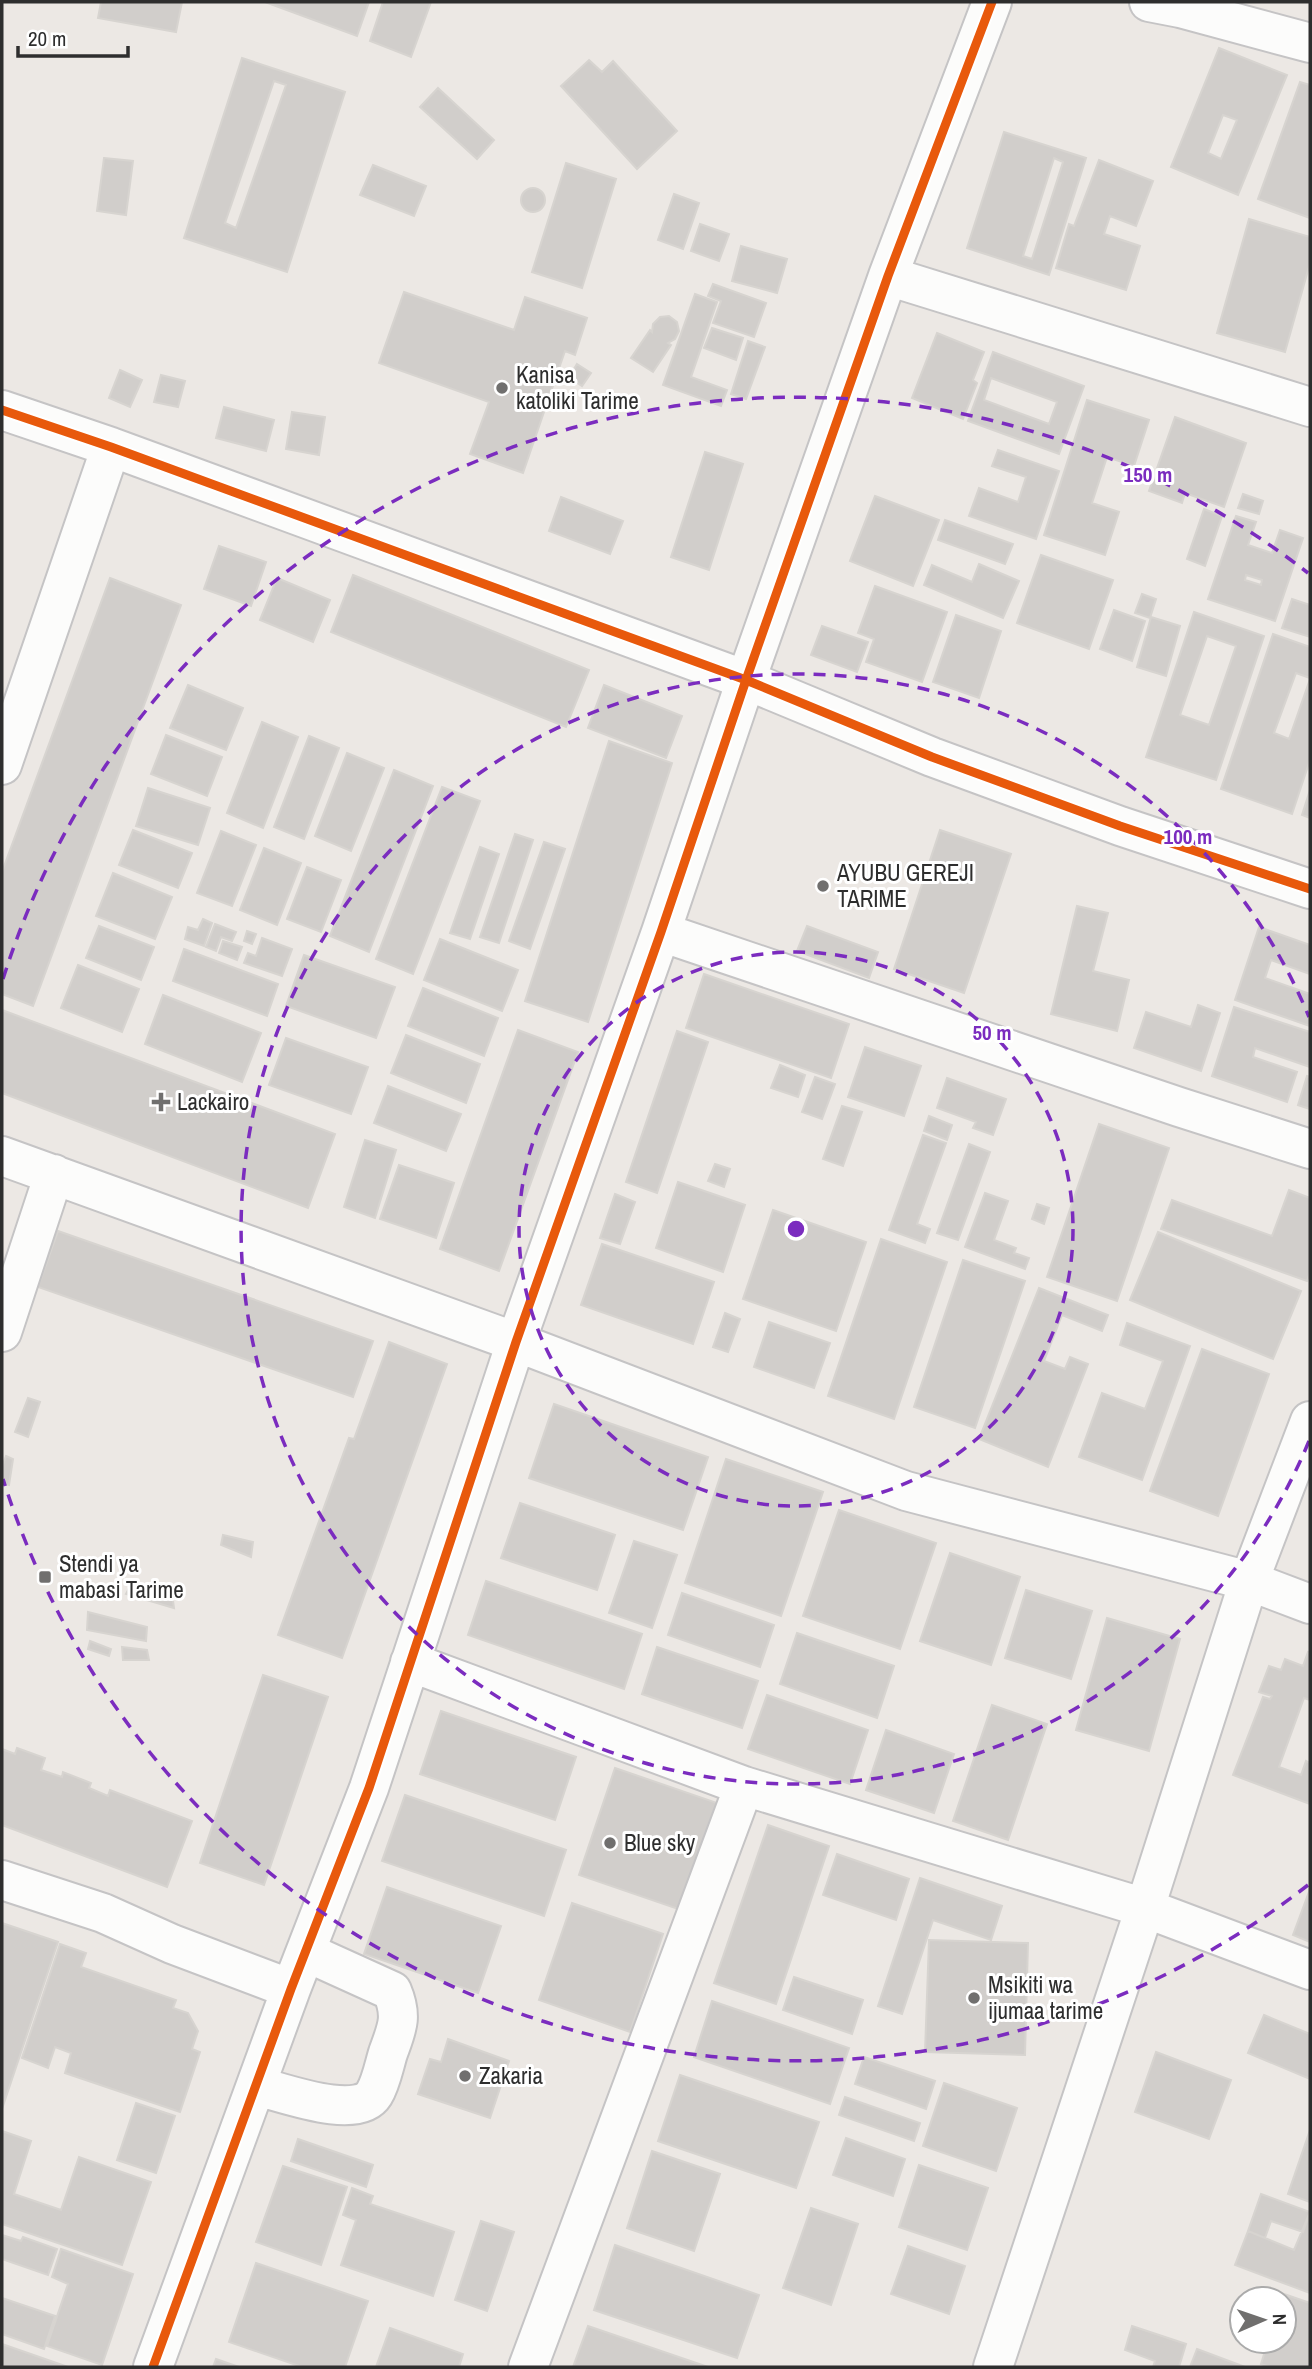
<svg xmlns="http://www.w3.org/2000/svg" width="1312" height="2369" viewBox="0 0 1312 2369" font-family="'Archivo Narrow',sans-serif">
<rect width="100%" height="100%" fill="#ece8e4"/>
<path fill="#d1cecb" stroke="#d7d4d0" stroke-width="2" fill-rule="evenodd" d="M101,2H182L176,32L98,18Z
M265,2H369L357,36Z
M383,2H431L411,57L370,41Z
M1219,48L1287,75L1238,195L1171,167ZM1223,115L1237,120L1221,159L1208,153Z
M242,58L345,92L287,272L184,238ZM274,81L286,85L236,228L225,223Z
M589,60L602,72L613,61L677,131L637,169L561,86Z
M1300,82L1310,85V218L1258,199Z
M438,88L494,140L477,159L420,107Z
M1004,132L1086,158L1049,275L967,248ZM1054,158L1063,162L1032,259L1023,256Z
M104,158L133,161L126,215L97,211Z
M1099,160L1153,181L1136,226L1110,216L1104,234L1140,246L1126,290L1056,268L1069,224L1074,226Z
M566,163L616,179L582,288L532,272Z
M373,165L426,186L414,216L360,195Z
M521 200a12 12 0 1 1 24 0a12 12 0 1 1-24 0Z
M674,194L699,203L683,249L658,240Z
M1249,219L1310,237V263L1285,352L1217,333Z
M700,224L729,234L719,261L691,251Z
M741,246L787,259L777,293L732,281Z
M713,284L766,303L754,337L713,323L721,301L708,296Z
M404,292L514,330L525,297L587,318L575,355L565,351L523,473L470,454L489,402L379,363Z
M695,294L717,302L691,377L727,390L721,406L663,385Z
M669,316L677,322L679,331L675,339L668,343L671,345L653,372L631,358L650,330L652,332L653,324L660,317Z
M712,328L743,338L736,360L704,348Z
M937,333L984,352L973,380L977,383L963,419L912,398Z
M748,341L765,347L746,399L731,394Z
M993,352L1084,386L1059,454L968,421ZM991,378L1057,402L1049,424L984,400Z
M577,364L591,373L582,386L569,377Z
M120,370L142,380L130,407L109,398Z
M161,375L185,381L178,407L154,402Z
M1087,400L1149,420L1134,466L1107,457L1092,503L1119,512L1105,555L1044,535Z
M224,407L274,420L266,451L216,438Z
M292,412L325,417L319,455L286,449Z
M1175,417L1246,443L1224,507L1185,493L1182,503L1149,491Z
M998,450L1059,471L1036,539L969,516L979,488L1018,502L1026,477L992,466Z
M705,452L743,464L709,570L671,557Z
M1243,494L1263,501L1259,514L1238,508Z
M875,496L939,520L913,586L850,561Z
M561,497L623,521L610,554L549,531Z
M1204,509L1222,516L1205,566L1187,559Z
M1236,516L1256,522L1248,545L1272,553L1280,530L1303,538L1275,621L1208,599ZM1246,575L1262,580L1261,585L1245,580Z
M945,520L1013,544L1005,564L938,540Z
M219,546L266,562L251,606L204,589Z
M1041,555L1113,580L1089,649L1017,623Z
M979,564L1019,581L1003,618L924,585L932,565L972,582Z
M353,575L589,670L566,727L331,632Z
M110,578L181,605L33,1006L2,994V872Z
M277,578L330,600L313,642L260,620Z
M875,586L947,612L922,682L866,662L874,639L858,633Z
M1142,594L1156,599L1150,618L1135,613Z
M1292,599L1310,605V637L1282,628Z
M1114,610L1145,621L1132,661L1100,649Z
M1194,612L1264,636L1216,780L1146,757ZM1207,636L1236,646L1209,725L1180,715Z
M956,615L1001,631L979,698L933,682Z
M1151,617L1180,626L1166,676L1137,667Z
M822,626L868,642L857,672L811,655Z
M1273,634L1310,647V678L1296,673L1274,733L1289,739L1310,679V760L1292,814L1221,789Z
M188,685L243,708L226,750L170,728Z
M604,685L682,716L666,758L588,728Z
M262,722L298,737L263,828L227,813Z
M166,735L222,757L207,796L151,774Z
M309,736L339,748L304,839L274,827Z
M609,741L672,763L588,1022L525,1001Z
M347,753L384,768L351,851L315,836Z
M394,770L433,786L369,952L330,936Z
M442,787L480,801L413,974L376,959Z
M148,788L210,808L198,845L136,826Z
M1310,790V818L1302,815Z
M133,830L192,853L178,888L119,865Z
M940,830L1011,854L964,993L894,969Z
M221,831L256,845L232,906L197,893Z
M515,834L533,840L499,943L480,937Z
M544,842L565,849L530,949L509,941Z
M480,847L499,854L470,939L450,933Z
M264,848L301,863L277,925L240,910Z
M307,867L341,880L321,932L287,919Z
M113,873L172,897L155,939L96,916Z
M1077,906L1108,913L1093,971L1129,980L1117,1031L1051,1014Z
M203,919L212,923L204,946L185,939L188,927L198,930Z
M215,924L236,932L232,941L221,937L216,951L206,947Z
M99,926L154,947L141,980L86,958Z
M807,926L878,952L869,978L797,951Z
M1259,927L1310,945V974L1271,960L1265,978L1310,994V1026L1235,1000Z
M247,931L256,934L252,944L244,941Z
M262,938L292,949L282,976L244,963L248,953L256,956Z
M440,939L518,970L502,1011L424,980Z
M223,941L242,947L237,960L219,953Z
M184,949L278,984L267,1016L173,981Z
M304,955L395,987L376,1038L286,1006Z
M78,965L139,989L122,1032L61,1008Z
M704,974L849,1024L831,1078L686,1028Z
M423,988L498,1018L484,1056L408,1026Z
M163,995L261,1033L242,1082L145,1044Z
M1198,1005L1220,1013L1201,1071L1134,1048L1146,1012L1191,1027Z
M1234,1007L1310,1032V1067L1255,1048L1253,1057L1297,1072L1287,1102L1212,1076Z
M2,1010L335,1134L308,1208L2,1093Z
M518,1030L578,1052L499,1271L440,1249Z
M677,1031L708,1042L657,1193L626,1182Z
M406,1035L480,1064L466,1103L391,1073Z
M286,1038L368,1067L351,1114L269,1085Z
M865,1047L921,1066L904,1116L848,1097Z
M780,1065L805,1075L798,1097L771,1088Z
M1307,1076L1310,1077V1109L1298,1105Z
M815,1077L835,1084L822,1119L802,1112Z
M947,1078L1006,1099L993,1135L973,1128L976,1122L937,1108Z
M388,1086L461,1114L446,1151L374,1123Z
M842,1106L862,1112L843,1166L823,1159Z
M929,1116L952,1125L947,1140L924,1131Z
M1099,1124L1169,1148L1117,1301L1047,1277Z
M923,1135L946,1143L917,1224L930,1229L925,1243L889,1230Z
M365,1140L396,1150L375,1218L344,1207Z
M969,1144L990,1152L958,1240L937,1233Z
M715,1164L730,1169L724,1187L708,1181Z
M399,1165L454,1183L436,1238L380,1219Z
M678,1182L745,1205L723,1272L656,1248Z
M1289,1190L1310,1198V1272L1307,1281L1161,1229L1172,1200L1272,1236Z
M985,1193L1008,1201L994,1240L1016,1248L1014,1253L1029,1258L1025,1269L965,1247Z
M615,1194L635,1202L620,1244L600,1238Z
M1037,1204L1049,1208L1044,1224L1032,1219Z
M773,1210L866,1242L836,1331L743,1299Z
M58,1231L373,1341L353,1397L38,1287Z
M1158,1232L1301,1291L1273,1359L1130,1300Z
M881,1239L947,1262L894,1419L828,1396Z
M602,1244L714,1282L693,1344L581,1305Z
M963,1260L1025,1281L975,1428L914,1407Z
M1039,1288L1108,1315L1102,1331L1062,1315L1044,1361L1065,1369L1070,1357L1088,1364L1048,1467L979,1439Z
M725,1313L740,1319L728,1352L713,1347Z
M769,1322L830,1343L814,1388L754,1367Z
M1127,1323L1190,1346L1142,1480L1079,1457L1102,1393L1145,1409L1163,1361L1120,1345Z
M389,1342L447,1364L342,1658L278,1635L349,1438L354,1439Z
M1202,1349L1269,1374L1218,1516L1150,1491Z
M28,1398L40,1402L28,1437L15,1432Z
M554,1404L708,1457L683,1530L529,1478Z
M6,1456L13,1459L9,1485L2,1483V1467Z
M726,1459L823,1492L781,1616L685,1583Z
M520,1503L615,1535L597,1590L501,1558Z
M839,1510L936,1543L900,1649L803,1616Z
M223,1535L253,1542L251,1557L221,1545Z
M634,1541L677,1555L652,1628L609,1613Z
M950,1553L1020,1577L991,1665L920,1641Z
M486,1581L642,1634L624,1689L468,1635Z
M132,1583L172,1593L174,1608L126,1594Z
M1026,1590L1092,1611L1071,1679L1005,1658Z
M682,1593L774,1625L760,1667L668,1635Z
M88,1612L147,1627L146,1641L87,1630Z
M1107,1618L1180,1639L1149,1751L1076,1730Z
M797,1633L894,1666L877,1718L780,1684Z
M90,1641L111,1649L109,1656L88,1649Z
M122,1647L147,1650L149,1660H123Z
M657,1647L758,1681L742,1728L642,1694Z
M1308,1652L1310,1653V1700L1304,1698L1279,1767L1301,1775L1306,1761L1310,1763V1804L1233,1775L1263,1697L1270,1699L1272,1696L1259,1692L1269,1666L1281,1670L1285,1659L1303,1666Z
M263,1675L328,1697L264,1885L200,1863Z
M767,1695L868,1730L850,1784L748,1749Z
M992,1705L1047,1724L1008,1840L953,1821Z
M441,1711L576,1757L555,1820L420,1774Z
M886,1730L954,1754L934,1813L866,1790Z
M17,1748L45,1758L41,1770L62,1777L63,1772L91,1783L89,1788L108,1796L110,1790L192,1821L167,1887L2,1825V1749L15,1754Z
M615,1768L720,1804L684,1911L579,1875Z
M405,1795L566,1850L544,1916L382,1861Z
M768,1825L829,1846L776,2004L714,1983Z
M837,1854L909,1879L896,1920L823,1895Z
M920,1878L1002,1906L991,1940L933,1920L902,2014L878,2006Z
M387,1887L501,1926L478,1993L364,1954Z
M1310,1889V1942L1293,1935Z
M572,1903L663,1934L630,2032L539,2000Z
M2,1923L58,1942L2,2109Z
M929,1940L1028,1943L1025,2055L925,2052Z
M60,1944L86,1953L81,1967L176,2000L173,2008L188,2013L198,2031L192,2049L200,2052L180,2112L65,2073L71,2053L55,2047L48,2068L22,2058Z
M794,1977L863,2000L852,2034L783,2010Z
M712,2001L849,2048L830,2104L694,2057Z
M1264,2015L1310,2034V2079L1248,2053Z
M448,2039L509,2061L490,2118L418,2094L430,2059L441,2062Z
M1156,2052L1231,2080L1209,2139L1135,2112Z
M864,2057L935,2081L926,2109L855,2084Z
M680,2075L819,2122L796,2188L658,2141Z
M944,2083L1017,2108L996,2171L923,2146Z
M845,2097L920,2123L914,2141L839,2115Z
M136,2103L175,2116L156,2173L117,2160Z
M1310,2130V2202L1288,2194Z
M2,2131L31,2141L14,2194L61,2210L79,2157L151,2182L122,2265L2,2224Z
M846,2138L905,2159L893,2196L833,2175Z
M298,2139L373,2165L366,2187L291,2161Z
M652,2151L720,2174L694,2251L627,2228Z
M919,2165L988,2188L967,2250L899,2227Z
M283,2166L347,2187L321,2265L256,2242Z
M352,2188L373,2196L370,2204L454,2232L433,2296L341,2265L356,2220L343,2215Z
M1261,2194L1310,2212L1303,2232L1271,2221L1265,2238L1248,2231Z
M811,2208L858,2224L831,2305L783,2288Z
M1310,2212V2293L1235,2265L1248,2231L1294,2250Z
M481,2221L514,2232L487,2311L455,2300Z
M2,2235L21,2241L23,2237L57,2249L48,2275L2,2259Z
M615,2245L759,2295L737,2358L594,2310Z
M908,2246L965,2266L949,2314L891,2294Z
M61,2249L133,2274L102,2365L47,2346L68,2284L52,2277Z
M256,2263L368,2301L345,2367H302L229,2342Z
M1284,2294L1310,2303V2367H1270L1261,2364L1268,2341H1284Z
M2,2298L55,2316L44,2349L2,2334Z
M588,2326L708,2367H573Z
M1132,2326L1186,2344L1179,2367H1153L1155,2361L1125,2350Z
M390,2328L463,2354L459,2367H376Z
M2,2344L68,2367H2Z
M1197,2349L1245,2367H1190Z
M216,2359L239,2367H213Z"/>
<g fill="none" stroke-linecap="round" stroke-linejoin="round">
<g stroke="#c5c4c5" stroke-width="42">
<path id="minor" d="M1149,2L1180,8L1310,43
M888,276L1310,407
M2,410L111,447L746,680L932,757L1120,826L1310,889
M2,765L111,447
M661,932L1179,1107L1310,1149
M2,1156L516,1342L906,1491L1249,1581L1310,1604
M2,1332L54,1174
M410,1662L744,1786L1145,1908L1310,1970
M2,1880L103,1913L172,1944L291,1989
M256,2086C282,2092 357,2121 374,2094C381,2083 384,2066 388,2053C397,2028 403,2017 392,1991L306,1952
M153,2367L291,1989L369,1788L516,1342L661,932L746,680L888,276L992,2
M528,2367L744,1786
M993,2367L1145,1908L1249,1581L1310,1421"/>
</g>
<use href="#minor" stroke="#fcfcfb" stroke-width="38"/>
<g stroke="#fff" stroke-width="13">
<path id="cycleway" d="M2,410L111,447L746,680L932,757L1120,826L1310,889
M153,2367L291,1989L369,1788L516,1342L661,932L746,680L888,276L992,2"/>
</g>
<use href="#cycleway" stroke="#e8590c" stroke-width="9"/>
</g>
<g fill="none" stroke="#7b2cbf" stroke-width="3.5" stroke-dasharray="12 9">
<circle cx="796" cy="1229" r="277"/>
<path d="M1309 1441A555 555 0 1 1 1309 1017"/>
<path d="M1308 1885A832 832 0 0 1 3 1479M3 979A832 832 0 0 1 1308 573"/>
</g>
<g fill="#706f6e" stroke="#fff" stroke-width="2.5">
<circle cx="502" cy="388" r="7"/>
<circle cx="823" cy="886" r="7"/>
<path d="M157.5 1091.5h7v7h7v7h-7v7h-7v-7h-7v-7h7z"/>
<rect x="38" y="1570" width="14" height="14" rx="3.5"/>
<circle cx="610" cy="1843" r="7"/>
<circle cx="974" cy="1998" r="7"/>
<circle cx="465" cy="2076" r="7"/>
</g>
<g text-anchor="middle" stroke-width="6" stroke-linejoin="round" paint-order="stroke">
<g font-size="23" fill="#2e2e2e" stroke="#fff" text-anchor="start">
<text x="516" y="383">Kanisa<tspan x="516" dy="26">katoliki Tarime</tspan></text>
<text x="837" y="881">AYUBU GEREJI<tspan x="837" dy="26">TARIME</tspan></text>
<text x="177" y="1110">Lackairo</text>
<text x="59" y="1572">Stendi ya<tspan x="59" dy="26">mabasi Tarime</tspan></text>
<text x="624" y="1851">Blue sky</text>
<text x="988" y="1993">Msikiti wa<tspan x="988" dy="26">ijumaa tarime</tspan></text>
<text x="479" y="2084">Zakaria</text>
</g>
</g>
<circle cx="796" cy="1229" r="10" fill="#7b2cbf" stroke="#fff" stroke-width="3.5"/>
<g font-size="21" text-anchor="middle" font-weight="bold" fill="#7b2cbf" stroke="#fff" stroke-width="6" stroke-linejoin="round" paint-order="stroke">
<text x="1148" y="482">150 m</text>
<text x="1188" y="844">100 m</text>
<text x="992" y="1040">50 m</text>
</g>
<rect width="1312" height="2369" fill="none" stroke="#2e2e2e" stroke-width="7"/>
<g transform="translate(1263 2320) rotate(88)"><circle r="33" fill="#ffffff" stroke="#ababab" stroke-width="2"/>
<path d="M0-5L12 26L0 18L-12 26Z" fill="#706f6e"/>
<text y="-10" font-size="19" font-weight="bold" text-anchor="middle" fill="#2e2e2e">N</text>
</g>
<path d="M18 46v10h110v-10" fill="none" stroke="#2e2e2e" stroke-width="3.5"/>
<text x="28" y="46" font-size="21" fill="#2e2e2e" stroke="#ffffff" stroke-width="5" paint-order="stroke">20 m</text>
</svg>
